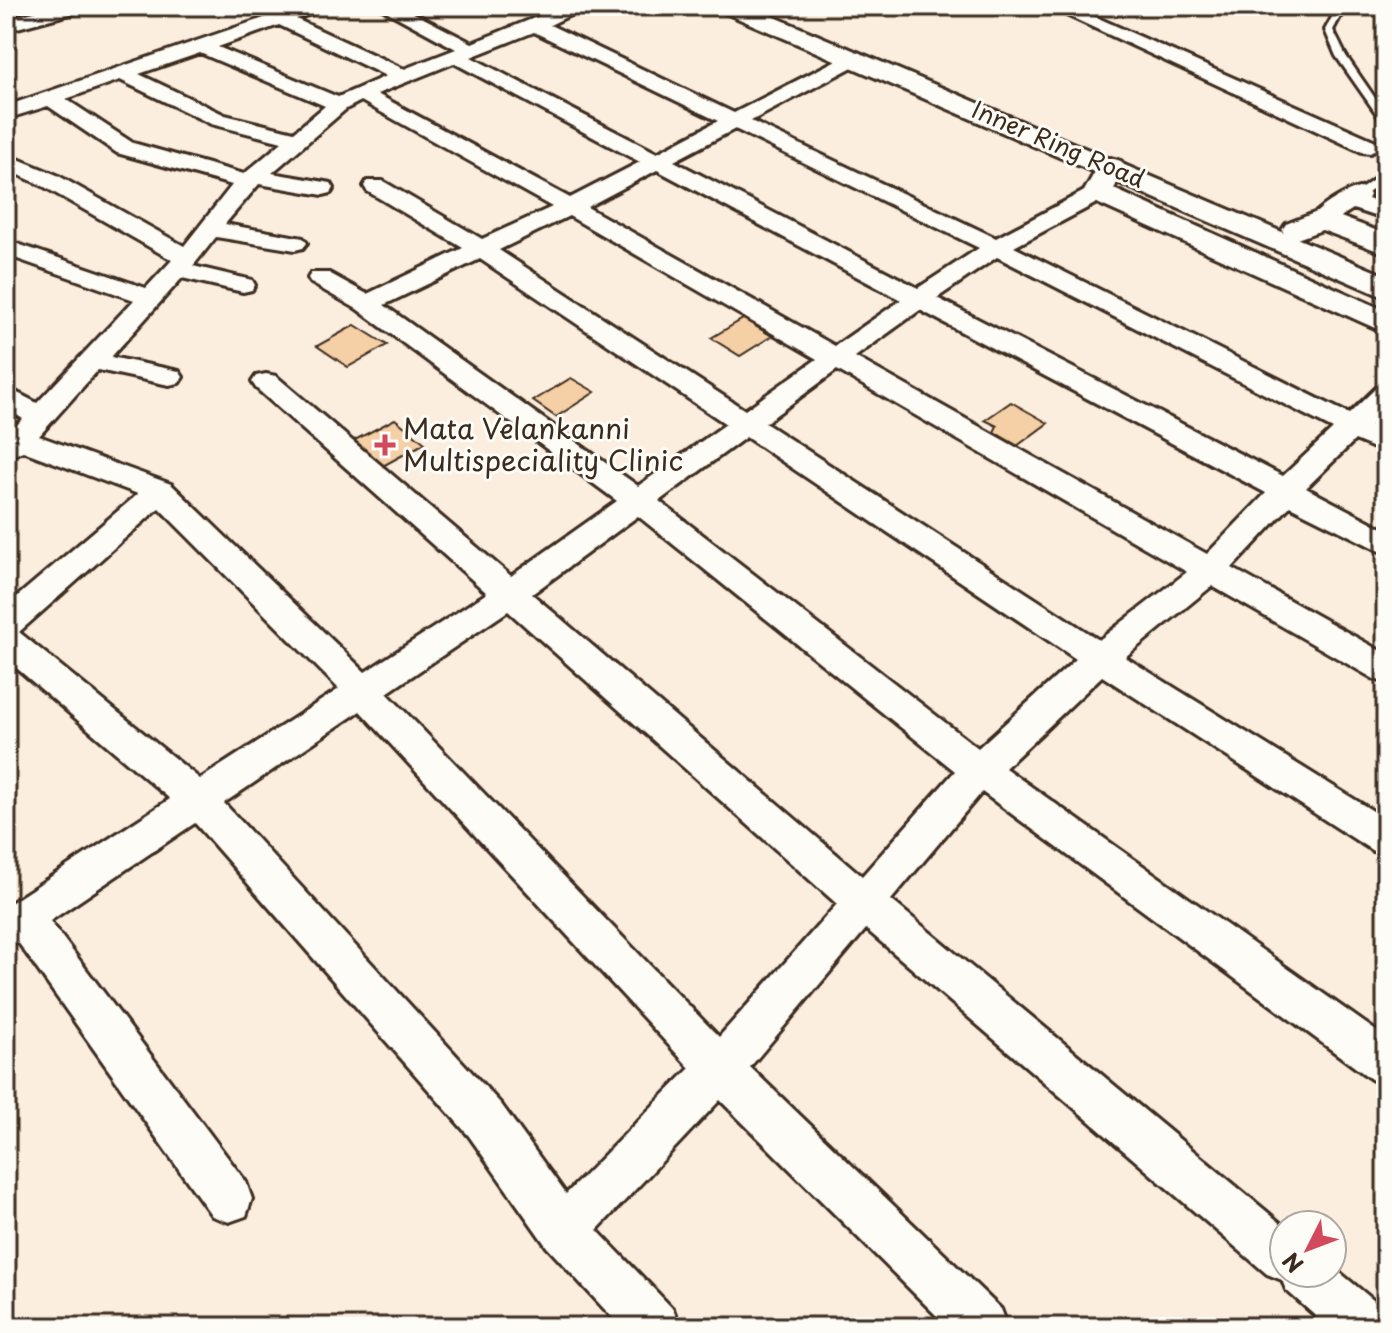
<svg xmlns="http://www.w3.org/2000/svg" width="1392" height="1333" viewBox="0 0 1392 1333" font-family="'Playpen Sans',sans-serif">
<rect width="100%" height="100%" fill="#fbeede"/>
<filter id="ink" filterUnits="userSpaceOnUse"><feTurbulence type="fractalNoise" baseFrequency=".0125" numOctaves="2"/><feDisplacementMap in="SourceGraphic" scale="16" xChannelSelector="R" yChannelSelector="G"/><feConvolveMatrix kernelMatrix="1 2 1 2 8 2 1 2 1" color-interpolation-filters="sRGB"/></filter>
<g filter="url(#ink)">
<path fill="#f5cfa5" stroke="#3b2a1e" stroke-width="2" d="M743,319L772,336L740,356L711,338Z
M355,325L387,345L348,367L317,346Z
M571,378L595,392L556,417L533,401Z
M1011,402L1048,423L1017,446L994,432L997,426L985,420Z
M395,419L425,443L381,467L351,442Z"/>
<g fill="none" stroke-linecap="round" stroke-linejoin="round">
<g stroke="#3b2a1e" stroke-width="6">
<path id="lane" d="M1338,6H1346L1333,30L1346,56L1386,114V124L1383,123L1336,56L1325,30Z
M1386,171V179L1363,197H1355V193Z"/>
</g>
<g stroke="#3b2a1e" stroke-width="6">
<path id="street" d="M58,6H88L85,10L6,31V19Z
M299,6H326L323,10L296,19L404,69L456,49L377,6H400L472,43L564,6H588L550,25L734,113L848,54H862L865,58L862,62L751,121L996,238L1090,188H1106L1109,193L1106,198L1014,247L1349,414L1376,388L1386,385V410L1371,425L1386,432V453L1355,440L1306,488L1386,530V554L1290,506L1232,568L1386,654V683L1374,679L1212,586L1125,657L1386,819V856L1373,851L1102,676L1005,768L1386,1038V1086L1371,1079L982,792L891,900L1284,1226V1273H1332V1266L1384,1309L1386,1327H1328L1286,1290L1282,1280L1267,1274L866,929L750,1067L1001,1309L1008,1327H948L720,1100L597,1230L673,1309L680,1327H621L547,1247L469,1136L195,823L50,921L246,1182L252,1199L246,1216L229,1222L212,1216L18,942L6,947V906L170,799L6,659V606L138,494L23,451L6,458V435L23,419L6,408V387L37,403L134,300L6,255V240L146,288L172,260L41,185L6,169V154L57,175L184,246L232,185L117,153L48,106L6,119V106ZM279,25L386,76L338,97L218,47ZM534,32L718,121L657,153L471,57ZM200,53L325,106L294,132L225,115L139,74ZM454,63L640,162L570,198L377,94ZM120,80L211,124L282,142L244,174L133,143L66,99ZM361,101L552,207L482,239L383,181H367L364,186L367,191L463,248L367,294L329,273H311L308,278L311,283L357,309L617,501L511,576L276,376L266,374L256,376L252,382L256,388L487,593L365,672L171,484L39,436L98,370L169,385L179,383L183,377L179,371L111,357L182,278L243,292L252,290L255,285L252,280L193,266L216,237L295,250L303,248L307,243L303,238L225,224L259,184L323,195L331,193L334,188L331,183L272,173L346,109ZM735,129L979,248L918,288L674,161ZM657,170L901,300L835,346L587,207ZM569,216L817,359L745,410L499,250ZM997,257L1333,429L1283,476L937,298ZM480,259L726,424L638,486L384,305ZM920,310L1266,493L1207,554L855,357ZM837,370L1187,572L1099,640L765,423ZM746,437L1076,659L978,748L659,501ZM159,508L339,689L200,779L19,632ZM638,516L955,771L862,876L532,594ZM508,611L837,904L719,1037L387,693ZM360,711L690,1068L566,1194L501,1104L224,803Z
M1047,6H1071L1378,142L1381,147L1370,153L1362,152Z
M1359,188L1367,190L1370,195L1368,199L1386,205V220L1353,209L1330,224H1314L1310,219C1321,206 1343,192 1359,188Z"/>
</g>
<g stroke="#3b2a1e" stroke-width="6">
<path id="secondary" d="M1111,158L1121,161L1125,167L1114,189L1386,311V333L1088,199L1083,193L1101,161Z
M1322,210L1386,234V254L1322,230L1297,239L1286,236L1282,230L1286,224Z"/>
</g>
<g stroke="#3b2a1e" stroke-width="6">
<path id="highway" d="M717,6H749L1386,276V298L721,11Z"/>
</g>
<use href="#lane" fill="#fdfcf7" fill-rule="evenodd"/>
<use href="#street" fill="#fdfcf7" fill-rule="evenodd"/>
<use href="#secondary" fill="#fdfcf7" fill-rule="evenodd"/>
<use href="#highway" fill="#fdfcf7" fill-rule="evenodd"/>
</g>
</g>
<path fill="#d1495b" stroke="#fdfcf7" stroke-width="3" d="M381 433h8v8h8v8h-8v8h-8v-8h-8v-8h8z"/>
<g text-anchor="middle" stroke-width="6" stroke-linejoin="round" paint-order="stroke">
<g font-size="24" fill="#3b2a1e" stroke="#fdfcf7">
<text transform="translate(1058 145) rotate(23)" y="8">Inner Ring Road</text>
</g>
<g font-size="28" fill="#3b2a1e" stroke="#fdfcf7" text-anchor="start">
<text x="403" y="439">Mata Velankanni<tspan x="403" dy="32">Multispeciality Clinic</tspan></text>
</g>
</g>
<rect width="1392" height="1333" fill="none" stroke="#fdfcf7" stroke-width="32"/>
<rect x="16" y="16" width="1360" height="1301" fill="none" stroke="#3b2a1e" stroke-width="3" filter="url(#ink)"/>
<g transform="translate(1308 1249) rotate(228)"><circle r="38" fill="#fdfcf7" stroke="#afa8a0" stroke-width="2"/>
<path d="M0-6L14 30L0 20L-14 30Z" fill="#d1495b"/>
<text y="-12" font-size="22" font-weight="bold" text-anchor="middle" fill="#3b2a1e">N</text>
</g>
</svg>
